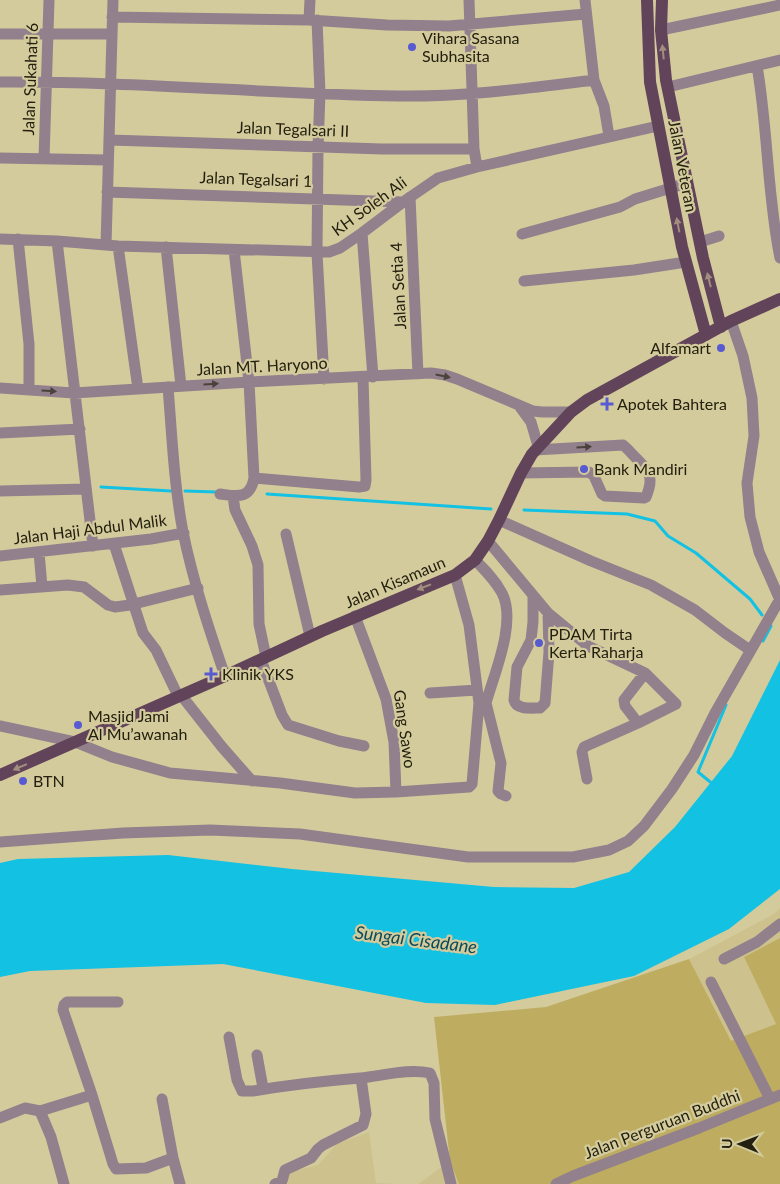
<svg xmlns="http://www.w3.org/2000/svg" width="780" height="1184" viewBox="0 0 780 1184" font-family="Lato,sans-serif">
<rect width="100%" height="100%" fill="#d4cb9d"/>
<path fill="#cdc28d" d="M780,908V938L744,957L776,1024L731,1042L689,959L774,914Z
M369,1132L376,1183L398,1184H288L286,1173L318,1165L337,1144Z
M450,1161L459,1184H418Z"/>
<path fill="#bead61" d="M780,938V1184H459L450,1161L434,1017L546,1007L689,959L731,1041L776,1024L744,957Z"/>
<path fill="#13c1e3" d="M780,660V889L729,929L634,976L495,1005L426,1003L223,964L30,971L0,977V863L18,859L168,855L292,869L494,887L574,888L629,872L675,827L732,756Z"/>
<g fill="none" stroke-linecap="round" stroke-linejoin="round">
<path stroke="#13c1e3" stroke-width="3" d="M101,487L171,491
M185,491L217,492
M267,494L491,509
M524,510L627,514L655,521L668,536L696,553L750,599L762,615
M763,641L771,626L770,624
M714,785L698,772L726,705"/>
<path stroke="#92808c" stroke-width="11" d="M469,0L474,149L477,167
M585,0L594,80L604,106L609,136
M112,17L309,20L387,25L449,26L586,14
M309,20L310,0
M317,20L320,93L318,147L317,253L324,379
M661,30L780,5
M0,34H112
M757,66C768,129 767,194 780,258
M0,82C133,81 265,94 398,96C464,97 529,88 594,80
M668,87L780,60
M110,140L382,149H474
M0,158L108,160
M44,159L49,0
M107,192L403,202
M410,197L418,374
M362,233L373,377
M522,234L620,207L635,199L687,183
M0,239L57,241L118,246L329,252L340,248L362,233L403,202L438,178L477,167L658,126
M18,239L29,344V390
M57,241L93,546
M700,242L719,236
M106,245L113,0
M118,246L138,389
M166,247L181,386
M524,281L634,270L686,262
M731,321L743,356L752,398L754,436L747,483L750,517L759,552L780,600
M168,387C172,436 174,485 183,532C193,581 209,629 225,676
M0,388L74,393L249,382L431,373L445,375L457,379L533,411L542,412H571
M520,407L531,422L538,446
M0,433L80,429
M521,473L589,472L594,476L602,494L605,496L644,498L646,497C654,478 650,472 637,459C632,454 628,449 623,445L535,450
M254,478L359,487L365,486L366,480L363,378
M0,491L86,489
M220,494C237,496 250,500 254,478L249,382L234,250
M233,496L235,510L252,546L258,565L259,624L266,657
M499,520L591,561L651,585L695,610L725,633L750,650
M286,534L310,636
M488,541L548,613L588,646L645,673L676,704L638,723L584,747L582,752L587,779
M114,544L143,633L156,650L178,696
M39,552L42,587
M0,556L151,539L184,533
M475,560C485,570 495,580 502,593C517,622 494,674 486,703H479
M0,590L68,585L84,587L108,605L115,607L130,605L198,588
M533,596V622L531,640L517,667L514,700C516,710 531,708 540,708L545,703L549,652L548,613
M355,616L386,699L394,742L396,792
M261,660L282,715L288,725L339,741L364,746
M430,693L477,690
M181,695L222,747L252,781
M486,703L501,763L498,791L501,794L506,796
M638,723L625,706L624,700L645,673
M0,726L75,742L112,757L170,773L280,783L355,793L396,792L469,787L472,784L479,703L469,625L455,575
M0,842L123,833L210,830L300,834L468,857H573L609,850L628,841L644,826L672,789L694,755L715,713L780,599
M724,959L757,942L780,924
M711,982L770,1099
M229,1037L237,1080L242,1091H253C288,1085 324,1081 360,1078C382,1076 408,1068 430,1073L434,1083L435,1119L451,1184
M257,1055L263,1088
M92,1095L63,1010L64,1005L67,1002H118
M162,1099L173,1158L180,1184
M40,1111L92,1095L113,1164L116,1169L146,1168L173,1158
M40,1111L51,1137L64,1184
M0,1118L25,1108L40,1111
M275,1184L282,1181L285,1170L311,1158L318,1149L323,1145L363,1125L366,1114L361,1078
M556,1184L573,1176L699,1128L780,1095"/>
<path stroke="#62445a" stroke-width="12" d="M647,0L650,82L682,247L706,335
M662,0L661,30L666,80L703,258L721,327
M0,775L225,676L322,631L455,575L475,560L488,541L499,520L521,473L532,454L571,412L587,400L731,321L780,299"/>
</g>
<defs><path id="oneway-solid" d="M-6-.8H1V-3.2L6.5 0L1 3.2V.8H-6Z" transform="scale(1.25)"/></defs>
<g fill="#a18e7f">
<use href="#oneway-solid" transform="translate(663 52) rotate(-96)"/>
<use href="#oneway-solid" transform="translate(678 225) rotate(-101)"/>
<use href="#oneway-solid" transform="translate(709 280) rotate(-104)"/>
<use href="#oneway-solid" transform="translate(424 587) rotate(159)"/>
<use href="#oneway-solid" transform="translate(20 767) rotate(157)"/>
</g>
<g fill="#4a423b">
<use href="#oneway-solid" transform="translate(443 376) rotate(12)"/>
<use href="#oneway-solid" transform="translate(211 384) rotate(-3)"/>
<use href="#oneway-solid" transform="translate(49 391) rotate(4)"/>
<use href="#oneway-solid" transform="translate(584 447) rotate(-4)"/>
</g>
<g fill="#575ad1" stroke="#d4cb9d" stroke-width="2">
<circle cx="412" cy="47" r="5"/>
<circle cx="721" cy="348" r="5"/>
<path d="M604.5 396.5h5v5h5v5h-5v5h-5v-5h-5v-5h5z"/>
<circle cx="584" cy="469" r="5"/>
<circle cx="539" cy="643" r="5"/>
<path d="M208.5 666.5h5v5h5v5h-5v5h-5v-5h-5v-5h5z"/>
<circle cx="78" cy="725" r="5"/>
<circle cx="23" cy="781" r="5"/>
</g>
<g text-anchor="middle" stroke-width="4.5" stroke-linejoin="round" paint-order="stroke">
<g font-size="16" fill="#24200f" stroke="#d4cb9d" text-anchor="start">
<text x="422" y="44">Vihara Sasana<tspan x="422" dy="18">Subhasita</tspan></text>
<text x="711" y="354" text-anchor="end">Alfamart</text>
<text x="617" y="410">Apotek Bahtera</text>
<text x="594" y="475">Bank Mandiri</text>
<text x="549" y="640">PDAM Tirta<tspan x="549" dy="18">Kerta Raharja</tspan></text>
<text x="222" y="680">Klinik YKS</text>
<text x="88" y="722">Masjid Jami<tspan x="88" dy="18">Al Mu’awanah</tspan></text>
<text x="33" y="787">BTN</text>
</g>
<g font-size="16" fill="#24200f" stroke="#d4cb9d">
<text transform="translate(30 79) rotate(-88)" y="6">Jalan Sukahati 6</text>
<text transform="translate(293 129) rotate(2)" y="6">Jalan Tegalsari II</text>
<text transform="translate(683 166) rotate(79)" y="6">Jalan Veteran</text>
<text transform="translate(256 179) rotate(2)" y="6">Jalan Tegalsari 1</text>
<text transform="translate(369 206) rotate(-36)" y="6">KH Soleh Ali</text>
<text transform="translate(398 286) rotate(-93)" y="6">Jalan Setia 4</text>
<text transform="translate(262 366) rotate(-3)" y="6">Jalan MT. Haryono</text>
<text transform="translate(90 529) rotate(-7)" y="6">Jalan Haji Abdul Malik</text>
<text transform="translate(395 582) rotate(-23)" y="6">Jalan Kisamaun</text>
<text transform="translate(405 729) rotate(82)" y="6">Gang Sawo</text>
<text transform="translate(662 1124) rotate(-21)" y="6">Jalan Perguruan Buddhi</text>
</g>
<g font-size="18" font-style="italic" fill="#0a4b5a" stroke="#d4cb9d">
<text transform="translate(416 940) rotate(7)" y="6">Sungai Cisadane</text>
</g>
</g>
<g transform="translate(740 1144) rotate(271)" stroke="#d4cb9d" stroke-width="4" paint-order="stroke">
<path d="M0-4L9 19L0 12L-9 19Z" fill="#24200f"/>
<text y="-8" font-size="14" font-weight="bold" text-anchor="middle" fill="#24200f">U</text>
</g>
</svg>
